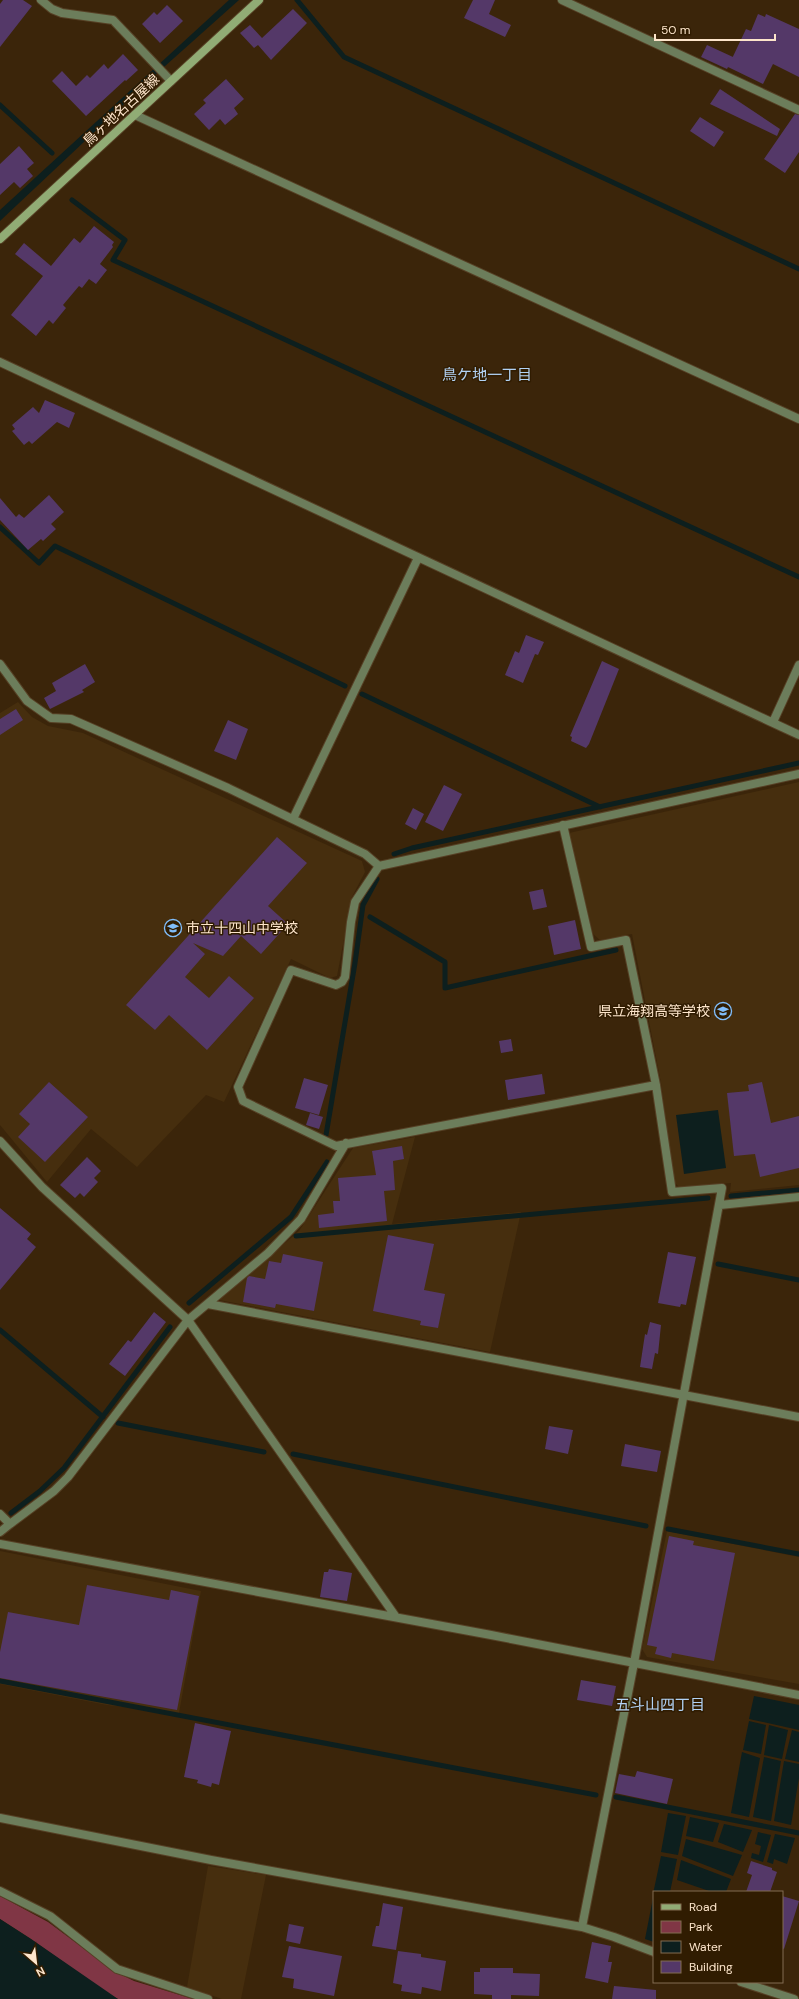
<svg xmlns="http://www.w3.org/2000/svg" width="799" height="1999" viewBox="0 0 799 1999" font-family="'DM Sans','Noto Sans JP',sans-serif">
<rect width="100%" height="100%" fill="#3b250a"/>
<path fill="#462e0e" d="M18,702L32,717L48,726L83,733L362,861L365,872L352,897L337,976L330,978L291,959L224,1102L206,1095L137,1167L91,1129L47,1182L0,1125V713Z
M799,782V1185L730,1192L731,1183L680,1188L674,1182L661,1083L632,934L600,940L593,934L569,833Z
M415,1137L392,1224L521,1212L490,1352L219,1300L299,1231L353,1148Z
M667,1531L799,1557V1684L647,1657L642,1649Z
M0,1551L201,1591L179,1713L107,1705L0,1684Z
M208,1866L266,1875L241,1999H222L187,1987Z"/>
<path fill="#803645" d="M0,1896L48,1922L114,1971L134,1981L193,1999H118L110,1995L31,1939L0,1919Z"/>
<path fill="#0d1f1e" d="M229,0H239L155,75L0,221V210Z
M718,1110L726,1168L684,1174L676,1115Z
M754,1696L799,1705V1730L749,1719Z
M749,1721L766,1725L761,1754L743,1750Z
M769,1725L788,1730L782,1759L764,1755Z
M792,1730L799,1732V1762L785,1759Z
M742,1752L760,1758L749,1817L731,1813Z
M764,1757L781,1761L771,1821L753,1817Z
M784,1761L799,1764V1778L791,1825L774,1821Z
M668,1813L686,1816L678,1855L661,1852Z
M690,1817L719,1823L713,1842L686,1836Z
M724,1824L752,1830L743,1852L718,1842Z
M758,1832L771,1835L763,1862L751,1858L752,1853L759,1855L761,1846L755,1844Z
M775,1834L795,1838L787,1864L774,1859L773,1864L767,1862Z
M686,1839L742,1855L733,1876L682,1856Z
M661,1856L677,1859L670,1892H654L653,1894Z
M681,1860L731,1879L726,1892H712L677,1880Z
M653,1898H654V1942L645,1939Z
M0,1919L31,1939L118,1999H0Z"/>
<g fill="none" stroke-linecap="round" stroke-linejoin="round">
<path stroke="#0d1f1e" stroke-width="5" d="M297,0L344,57L799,269
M0,105L52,153
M72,200L125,240L113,260L799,577
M0,527L39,563L55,546L345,686
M362,694L600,807
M394,854L412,848L799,763
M370,917L445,962V988L616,950
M326,1135L355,963L363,905L377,879
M731,1196L799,1190
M296,1236L708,1198
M718,1264L799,1280
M189,1303L291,1217L327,1162
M0,1330L103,1417
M118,1423L264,1452
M293,1454L646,1526
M11,1513L40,1491L64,1468L170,1327
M668,1529L799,1554
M0,1681L596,1795
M616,1797L799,1833"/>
</g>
<path fill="#543868" d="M3,0H23L32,6L0,47V4Z
M473,0H495L489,14L511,25L505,37L464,18Z
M167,5L183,21L160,43L142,24L154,12L157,15Z
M293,9L307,23L271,60L258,45L254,48L240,33L250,25L262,38Z
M758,14L765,17L766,14L799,29V77L773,64L763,84L728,67L746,29L751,31Z
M707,45L733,57L727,69L701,57Z
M123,54L138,70L126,81L125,80L86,116L52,81L62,71L76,86L87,75L90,78L104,64L108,69Z
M226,79L244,99L234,108L238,114L225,125L220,119L209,130L194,114L206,103L203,100Z
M720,89L780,129L777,136L710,104Z
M795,114L799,115V152L785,173L764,159Z
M700,117L724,132L714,147L690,131Z
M19,146L34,163L27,169L33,176L20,188L14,182L0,195V164Z
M94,226L114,242L112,245L113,247L100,264L107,270L96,284L89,279L82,288L79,286L63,305L66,308L53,324L49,320L36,336L11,315L43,276L15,254L24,243L51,266L74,238L80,243Z
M45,400L75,413L69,428L57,422L32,444L29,441L24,445L12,431L15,429L12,425L33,407L39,413Z
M49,495L64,512L51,524L56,529L43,541L41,539L28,550L0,520V498L16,517L19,514L24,518Z
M526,635L544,642L538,655L535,654L523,683L505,675L515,651L519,653Z
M602,661L619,669L589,744L586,748L571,741L572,737L570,736Z
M85,664L95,682L82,690L84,692L50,709L44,698L56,691L52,683Z
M16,709L23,720L0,735V719Z
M228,720L248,729L236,760L214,751Z
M444,785L462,794L443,831L425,822Z
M413,808L424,814L416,830L405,824Z
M277,837L307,863L268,906L288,924L261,954L241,936L223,956L193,943L205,954L185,977L209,998L229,976L254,998L207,1050L169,1015L155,1030L126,1005Z
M543,889L547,907L533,910L529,892Z
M575,920L581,949L554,955L548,926Z
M511,1039L513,1051L501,1053L499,1041Z
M542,1074L545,1094L508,1100L505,1080Z
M304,1078L328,1085L319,1115L295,1108Z
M49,1082L88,1117L45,1162L18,1137L30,1124L19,1114Z
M762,1082L771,1123L799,1116V1168L760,1177L755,1154L734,1156L727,1093L749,1091L748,1085Z
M310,1113L323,1117L319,1129L306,1125Z
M402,1146L404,1159L393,1161L395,1190L384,1191L387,1221L319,1228L318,1215L334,1213L333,1201H340L338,1178L376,1175L372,1151Z
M87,1157L101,1171L94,1178L98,1182L84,1197L80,1193L75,1198L60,1185Z
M0,1208L31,1234L27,1239L36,1247L0,1290Z
M388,1235L434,1244L424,1290L445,1294L438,1328L420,1325L421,1321L373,1311Z
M668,1252L696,1257L686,1305L681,1304L680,1307L658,1303Z
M283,1254L323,1262L314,1311L276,1304L275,1308L243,1302L247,1278L249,1276L265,1279L269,1261L281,1263Z
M154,1312L166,1322L125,1376L109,1364L128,1340L131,1342Z
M650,1322L661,1325L658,1354L655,1353L652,1369L640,1367L645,1334L647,1335Z
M549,1426L573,1430L568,1454L545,1449Z
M625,1444L661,1451L657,1472L621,1466Z
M669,1536L694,1541L693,1545L735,1553L714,1661L672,1653L671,1658L655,1654L657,1647L647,1645Z
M329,1569L352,1573L347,1601L320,1597L324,1572H328Z
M87,1585L169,1600L171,1590L199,1596L177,1710L0,1678V1652L8,1612L79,1625Z
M581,1680L616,1686L612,1706L577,1700Z
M195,1723L231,1731L219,1785L212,1783L211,1787L197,1783L198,1780L184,1777Z
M637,1771L673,1779L667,1804L615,1793L619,1774L635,1777Z
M751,1861L772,1868V1870L777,1872L770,1892H746L752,1875L747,1873Z
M782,1896L799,1901L784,1949L782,1948Z
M383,1903L403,1907L396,1950L372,1946L376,1926H379Z
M289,1924L304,1927L300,1944L286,1941Z
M592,1942L611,1946L608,1962H612L608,1983L585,1978Z
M289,1946L342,1956L334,1996L293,1988L294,1979L282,1977Z
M398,1951L421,1954V1957L446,1961L441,1991L422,1987L421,1994L401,1991L402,1985L393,1983Z
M480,1968H513V1973L540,1974L539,1996L511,1995V1999H492V1995L474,1994V1972H480Z
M614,1986L656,1990V1999H612Z"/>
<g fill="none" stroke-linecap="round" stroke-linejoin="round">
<g stroke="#564025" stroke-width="10">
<path id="minor" d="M41,0L52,9L62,13L113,20L171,81
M562,0L799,110
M135,115L799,419
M0,362L799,735
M0,664L27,701L51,718L71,719L228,788L365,854L379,866L799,774
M773,722L799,665
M293,819L418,558
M563,825L591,947L626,940L656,1085L672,1192L722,1188L634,1663L582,1927
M379,866L355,902L351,922L345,977L342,982L336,985L291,970L238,1087L243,1101L336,1146L656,1085
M0,1141L42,1187L188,1320L396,1617
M720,1205L799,1197
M208,1304L799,1417
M0,1514L10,1524L0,1532
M10,1524L54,1491L68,1477L188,1320L268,1253L301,1219L346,1143
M0,1544L491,1635L799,1695
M0,1818L211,1860L582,1927L614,1937L654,1952
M0,1891L50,1916L117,1969L208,1999
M741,1982L794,1999"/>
</g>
<g stroke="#564025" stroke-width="10">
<path id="secondary" d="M0,239L259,0"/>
</g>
<use href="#minor" stroke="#6c7d5b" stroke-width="8"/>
<use href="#secondary" stroke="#91ac75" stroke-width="8"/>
</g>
<defs>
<g id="school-ring" transform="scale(0.9)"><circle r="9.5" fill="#301c01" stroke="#80bdfa" stroke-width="1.5"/><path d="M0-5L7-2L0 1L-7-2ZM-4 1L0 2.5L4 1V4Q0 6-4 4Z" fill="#80bdfa"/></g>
</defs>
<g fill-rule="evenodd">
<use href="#school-ring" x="173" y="928"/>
<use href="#school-ring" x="723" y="1011"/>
</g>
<g text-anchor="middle" stroke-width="3" stroke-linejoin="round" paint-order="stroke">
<g font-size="14" fill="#fde5cb" stroke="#301c01">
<text transform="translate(121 110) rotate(-43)" y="5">鳥ヶ地名古屋線</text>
</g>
<g font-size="14" fill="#fde5cb" stroke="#301c01" text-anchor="start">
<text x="186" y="933">市立十四山中学校</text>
<text x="710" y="1016" text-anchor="end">県立海翔高等学校</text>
</g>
<g font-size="15" fill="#b2d3f6" stroke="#301c01">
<text x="487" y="380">鳥ケ地一丁目</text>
<text x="660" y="1710">五斗山四丁目</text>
</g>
</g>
<rect x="653" y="1891" width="130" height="92" fill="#301c01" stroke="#826c52"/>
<rect x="661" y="1904" width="20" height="6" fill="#91ac75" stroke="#826c52"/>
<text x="689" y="1911" font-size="12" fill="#fde5cb">Road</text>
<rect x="661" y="1921" width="20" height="12" fill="#803645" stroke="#826c52"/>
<text x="689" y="1931" font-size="12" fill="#fde5cb">Park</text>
<rect x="661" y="1941" width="20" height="12" fill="#0d1f1e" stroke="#826c52"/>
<text x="689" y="1951" font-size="12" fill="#fde5cb">Water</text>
<rect x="661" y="1961" width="20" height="12" fill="#543868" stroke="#826c52"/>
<text x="689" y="1971" font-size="12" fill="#fde5cb">Building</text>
<g transform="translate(36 1963) rotate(152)" stroke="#301c01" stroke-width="3" paint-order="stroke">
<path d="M0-3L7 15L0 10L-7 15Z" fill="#fde5cb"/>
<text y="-6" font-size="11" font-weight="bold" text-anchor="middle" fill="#fde5cb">N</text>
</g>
<path d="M655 34v6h120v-6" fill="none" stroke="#fde5cb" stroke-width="2"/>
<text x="661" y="34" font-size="12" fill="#fde5cb" stroke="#301c01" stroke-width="3" paint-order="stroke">50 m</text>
</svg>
